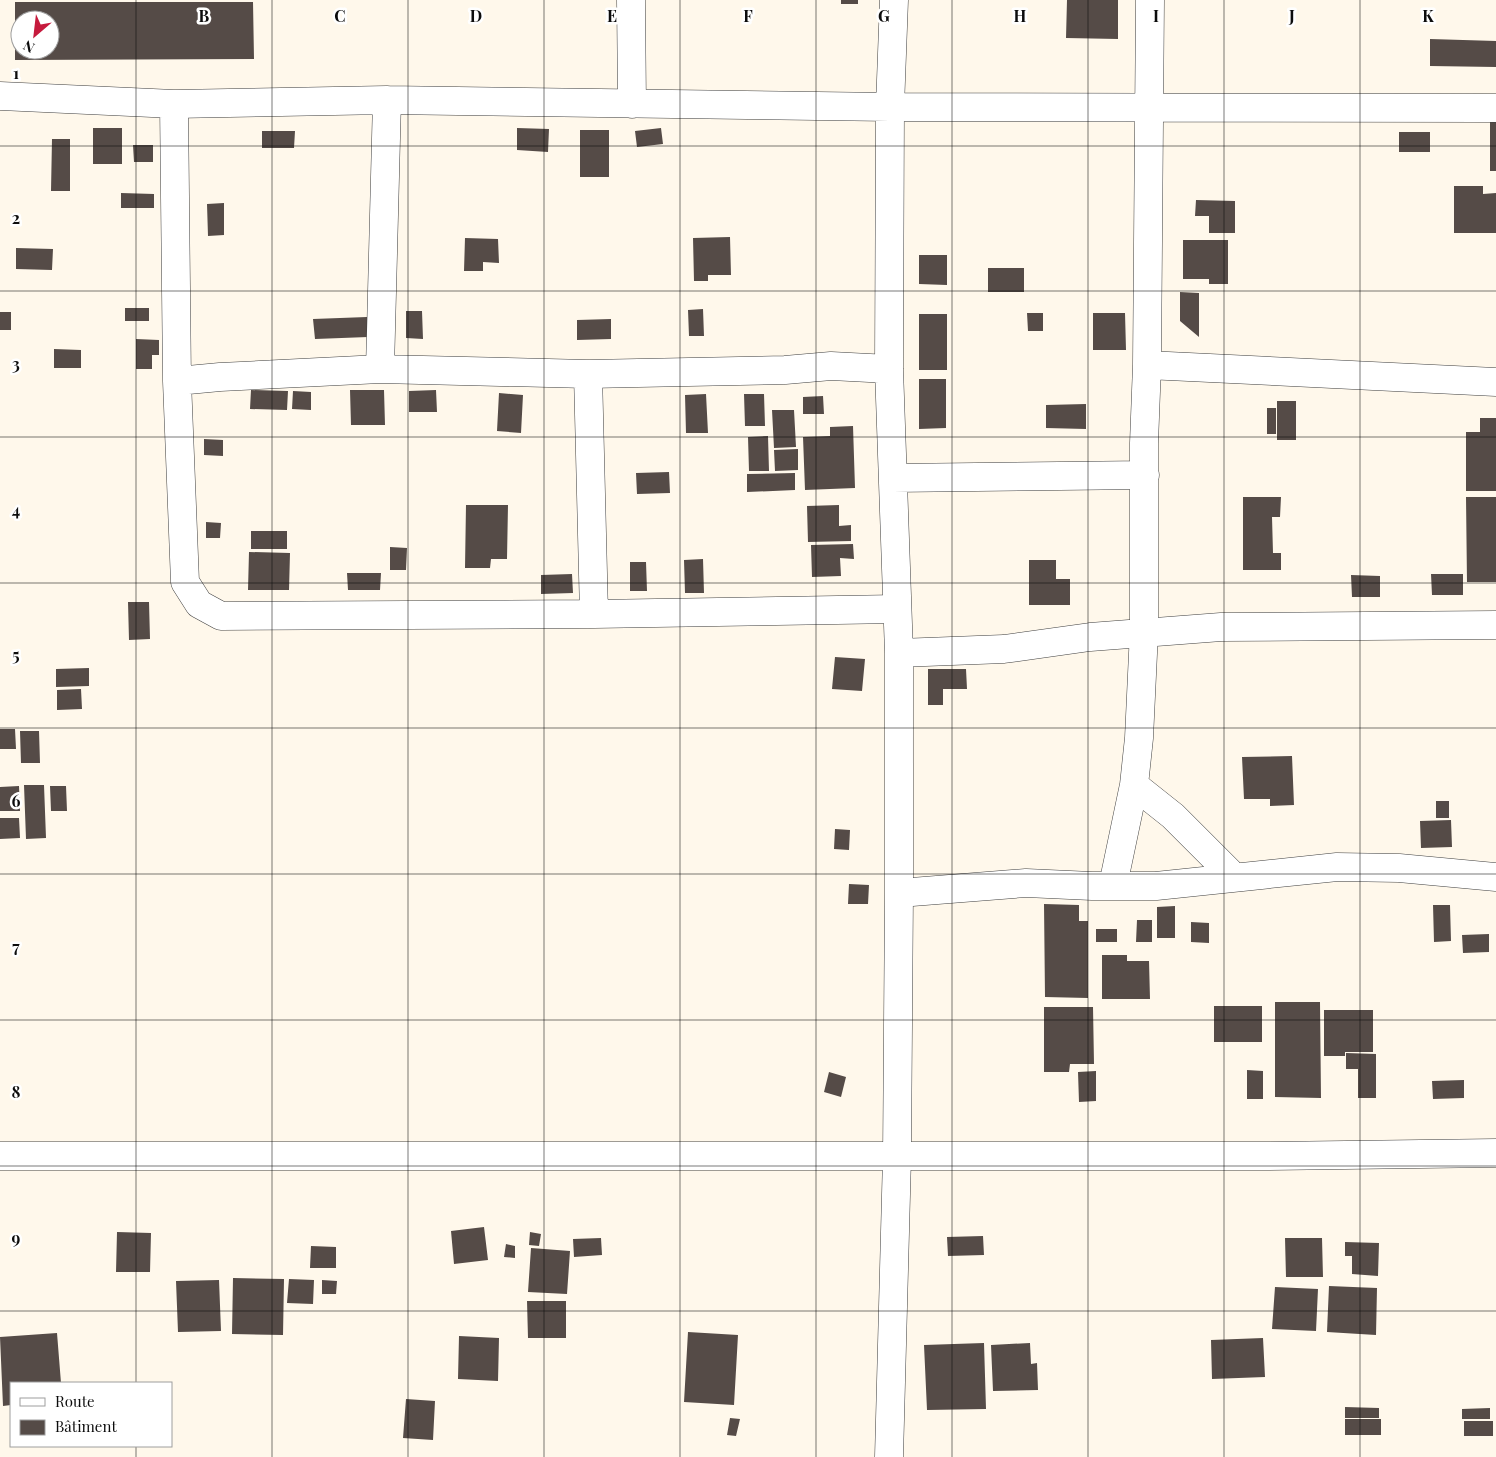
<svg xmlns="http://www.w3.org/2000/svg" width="1496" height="1457" viewBox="0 0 1496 1457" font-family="'Playfair Display',serif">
<rect width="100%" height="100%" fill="#fff8eb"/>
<path fill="#554b47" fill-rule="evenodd" d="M841,0H858V4H841Z
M1067,0H1118V39L1066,38Z
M15,2H253L254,59L15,60ZM20,20H50V50H20Z
M1430,39L1496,41V67L1430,66Z
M1490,120H1496V171H1490Z
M93,128H122V164H93Z
M517,128L549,129L548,152L517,150Z
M661,128L663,144L637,147L635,131Z
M580,130H609V177H580Z
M262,131H295L294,148H262Z
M1399,132H1430V152H1399Z
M52,139H70V191H51Z
M133,145H153V162H134Z
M1454,186H1483V194L1496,193V233H1454Z
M121,193L154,194V208H121Z
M1196,200L1235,201V233H1209V216H1195Z
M224,203V235L208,236L207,204Z
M730,237L731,275H708V281H694L693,238Z
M465,238L498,239L499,263L483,262V271H464Z
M1183,240H1228V284H1209V279H1183Z
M16,248L53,249L52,270L16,269Z
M919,255H947V285L919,284Z
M988,268H1024V292H988Z
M1180,292L1199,293V337L1180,321Z
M125,308H149V321H125Z
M703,309L704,336H689L688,310Z
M406,311H422L423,339L406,338Z
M0,312H11V330H0Z
M1027,313H1043V331H1028Z
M1093,313H1125L1126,350H1093Z
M919,314H947V370H919Z
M367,317L368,337L315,339L313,319Z
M611,319V339L577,340V320Z
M136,339L159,340V355H152V369H136Z
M54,349L81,350V368H54Z
M919,379H946V428L919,429Z
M251,390L288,391L287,410L250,409Z
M350,390H384L385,425H351Z
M436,390L437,412H409V391Z
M293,391L311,392V410L292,409Z
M499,393L523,395L521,433L497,431Z
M706,394L708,433H686L685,395Z
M744,394H764L765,426H745Z
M823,396L824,414H803V397Z
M1277,401H1296V440H1277Z
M1086,404V429L1046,428V405Z
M1267,408H1276V434H1267Z
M772,410H794L796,447L774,448Z
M1480,418H1496V491H1466V432H1480Z
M853,426L855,488L805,490L803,437L830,436V427Z
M768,436L769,471H749L748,437Z
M204,439L223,440V456L204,455Z
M798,449V470L775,471L774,450Z
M669,472L670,493L637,494L636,473Z
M795,473V490L747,492V474Z
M1243,497H1281L1280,517H1272L1273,553H1281V570H1243Z
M1466,497H1496V582H1467Z
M466,505H508L507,559H491L490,568H465Z
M839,505V526L851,525V541L808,542L807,506Z
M206,522L221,523L220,538H206Z
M251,531H287V549H251Z
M853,544L854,559L840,558L841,576L812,577L811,545Z
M390,547L407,548L406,570H390Z
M249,552L290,553L289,590H248Z
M703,559L704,593H685L684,560Z
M1029,560H1056V579H1070V605H1029Z
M630,562H646L647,591H630Z
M347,573H381L380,590H348Z
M572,574L573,593L541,594V575Z
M1431,574H1463V595H1432Z
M1351,575L1380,576V597H1352Z
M128,602H149L150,639L129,640Z
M835,657L865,659L862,691L832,689Z
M89,668V686L56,687V669Z
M928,669H966L967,689H943V705H928Z
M81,689L82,709L57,710V690Z
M0,729H15L16,749H0Z
M20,731H39L40,763H21Z
M1292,756L1294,805L1270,806V799H1244L1242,757Z
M24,785H44L46,838L26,839Z
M19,786L20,811H0V787Z
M50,786H66L67,811H51Z
M1436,801H1449V818H1436Z
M0,818H19L20,838L0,839Z
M1451,820L1452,847L1421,848L1420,821Z
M835,829L850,830L849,850L834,849Z
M849,884L869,885L868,904H848Z
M1044,904L1079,905V921H1088V998L1045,997Z
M1433,905H1450L1451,941L1434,942Z
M1175,906V938H1157V907Z
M1137,920H1152V942H1136Z
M1191,922L1209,923V943L1191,942Z
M1096,929H1117V942H1096Z
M1489,934V952L1463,953L1462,935Z
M1102,955H1127V961H1149L1150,999H1102Z
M1275,1002H1320L1321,1098L1275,1097Z
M1214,1006H1262V1042H1214Z
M1044,1007H1093L1094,1064H1070L1069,1072H1044Z
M1324,1010H1373V1052H1345V1056H1324Z
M1346,1053L1376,1054V1098H1358V1069H1346Z
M1247,1070L1263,1071V1099H1247Z
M1096,1071V1101L1079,1102L1078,1072Z
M829,1072L846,1077L841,1097L824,1092Z
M1464,1080V1098L1433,1099L1432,1081Z
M484,1227L488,1260L454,1264L451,1231Z
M117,1232L151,1233L150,1272H116Z
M530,1232L541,1234L539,1246L529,1245Z
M983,1236L984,1255L948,1256L947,1237Z
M601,1238L602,1255L574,1257L573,1239Z
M1285,1238H1322L1323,1277H1286Z
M1345,1242L1379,1243L1378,1276L1352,1274V1256H1345Z
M506,1244L515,1246V1258L504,1257Z
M311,1246L336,1247V1268H310Z
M531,1248L570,1251L567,1294L528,1292Z
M233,1278L284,1279L283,1335L232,1334Z
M289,1279L314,1280L313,1304L287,1303Z
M219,1280L221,1331L178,1332L176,1281Z
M322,1280L337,1281L336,1294H322Z
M1329,1286L1377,1288L1376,1335L1327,1332Z
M1275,1287L1318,1289L1316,1331L1272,1329Z
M527,1301H566V1338H528Z
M688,1332L738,1335L734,1405L684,1402Z
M57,1333L61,1383H11V1405L3,1406L0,1337Z
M459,1336L499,1338L498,1381L458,1379Z
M1263,1338L1265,1377L1212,1379L1211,1340Z
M984,1343L986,1409L927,1410L924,1345Z
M1030,1343L1031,1364L1037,1363L1038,1390L993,1391L991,1345Z
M406,1399L435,1401L433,1440L403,1438Z
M1345,1407L1379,1408V1418H1345Z
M1490,1408V1419H1462V1409Z
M730,1418L740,1419L736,1436L727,1435Z
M1345,1419H1381V1435H1345Z
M1464,1421H1493V1436H1464Z"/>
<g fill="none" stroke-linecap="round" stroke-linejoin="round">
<g stroke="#3f3f3f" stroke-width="29">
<path id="minor" d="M631,0L632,104
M0,96L174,104L387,100L890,107L1496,108
M174,104L177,381L220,377L380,369L588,374L785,370L831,366L889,369
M1147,365L1496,382
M380,369L387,100
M588,374L594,614
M177,381L185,582L199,604L221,616L594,614L897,609
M893,478L1145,475
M899,653L1004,649L1090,637L1221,627L1496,625
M1134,785L1173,816L1234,877
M1113,885L1134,785L1139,738L1144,632V443L1147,365L1150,0
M899,893L1026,883L1092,886H1156L1337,867L1399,868L1496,877
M0,1156H1270L1496,1153
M889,1457L897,1157L899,893V653L889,369L890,107L894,0"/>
</g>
<use href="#minor" stroke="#fff" stroke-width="28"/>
</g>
<path fill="none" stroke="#0c0c0c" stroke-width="1" stroke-opacity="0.55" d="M136,0V1383M272,0V1457M408,0V1457M544,0V1457M680,0V1457M816,0V1457M952,0V1457M1088,0V1457M1224,0V1457M1360,0V1457M0,146H1496M0,291H1496M0,437H1496M0,583H1496M0,728H1496M0,874H1496M0,1020H1496M0,1166H1496M0,1311H1496M136,1446V1457"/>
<g font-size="16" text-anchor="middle" font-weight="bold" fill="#0c0c0c" stroke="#fff" stroke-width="5" stroke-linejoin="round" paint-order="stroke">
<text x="204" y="22">B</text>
<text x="340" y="22">C</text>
<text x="476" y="22">D</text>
<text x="612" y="22">E</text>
<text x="748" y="22">F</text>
<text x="884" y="22">G</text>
<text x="1020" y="22">H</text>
<text x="1156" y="22">I</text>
<text x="1292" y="22">J</text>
<text x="1428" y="22">K</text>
<text x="16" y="79">1</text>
<text x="16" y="224">2</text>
<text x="16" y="370">3</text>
<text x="16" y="516">4</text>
<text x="16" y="661">5</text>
<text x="16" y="807">6</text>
<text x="16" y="953">7</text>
<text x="16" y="1098">8</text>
<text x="16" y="1244">9</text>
</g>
<rect x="10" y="1382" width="162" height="65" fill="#ffffff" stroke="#9e9e9e"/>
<rect x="20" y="1398" width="25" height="8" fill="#ffffff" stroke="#9e9e9e"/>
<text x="55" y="1407" font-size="15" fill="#0c0c0c">Route</text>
<rect x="20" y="1420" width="25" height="15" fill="#554b47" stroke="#9e9e9e"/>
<text x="55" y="1432" font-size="15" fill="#0c0c0c">Bâtiment</text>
<g transform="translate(35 35) rotate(208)"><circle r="24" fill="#ffffff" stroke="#9e9e9e"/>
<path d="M0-4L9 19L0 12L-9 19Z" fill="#c61a3d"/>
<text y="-8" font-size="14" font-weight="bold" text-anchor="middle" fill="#0c0c0c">N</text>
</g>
</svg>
